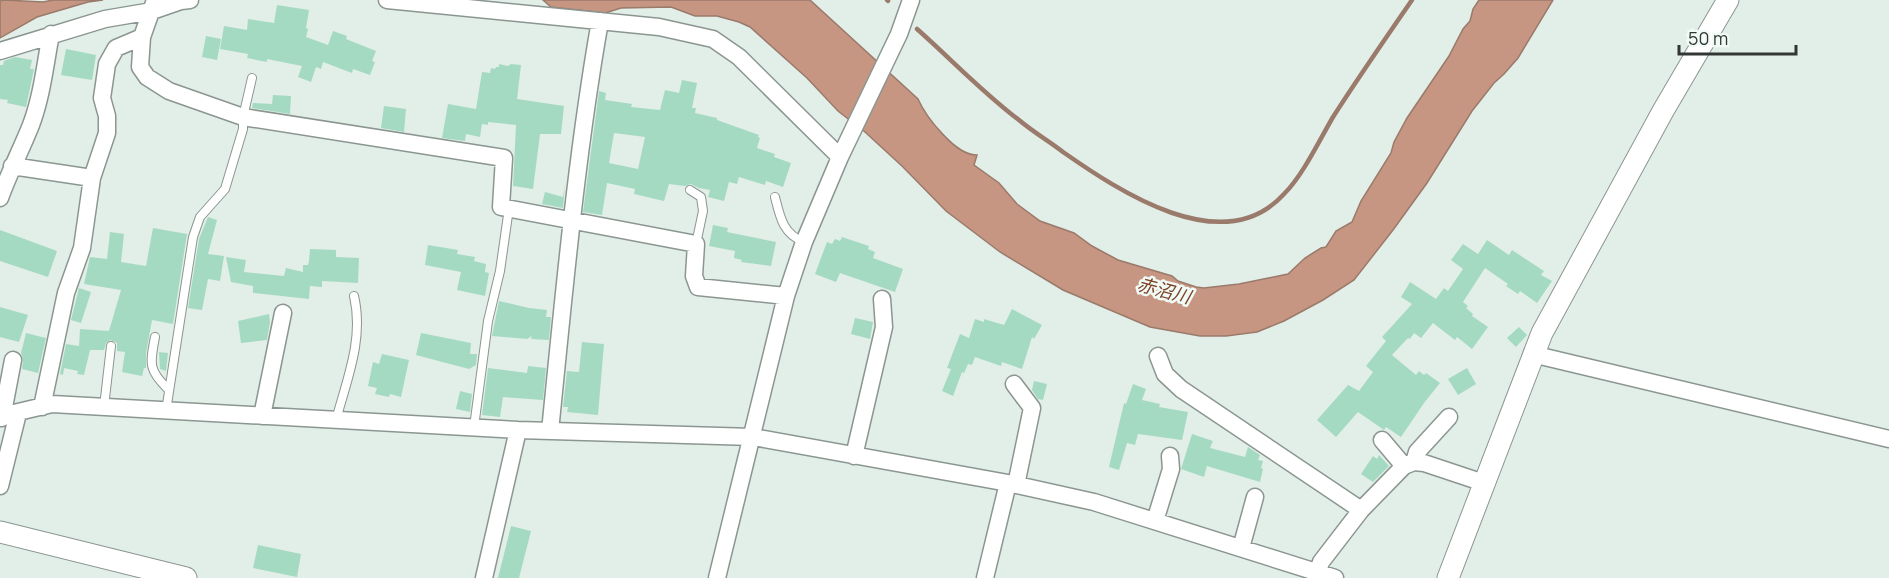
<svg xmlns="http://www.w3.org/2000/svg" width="1889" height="578" viewBox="0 0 1889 578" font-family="Manrope,'Noto Sans JP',sans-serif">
<rect width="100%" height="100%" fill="#e2eee8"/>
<path fill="#c69682" stroke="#9a7a6b" stroke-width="1.5" d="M4,0L43,2L53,0H103L88,2L37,17L0,38V1Z
M543,0H810L918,99C926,117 956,156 977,155L974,165L999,183L1017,204L1040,221L1074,233L1092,246L1118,260L1172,276L1178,281L1196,287L1204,288L1239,284L1288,274L1305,258L1321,248L1326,247L1336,231L1352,222L1361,201L1391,153L1394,142L1407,118L1449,56L1463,29L1470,21L1473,9L1479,0H1553L1518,58L1504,74L1494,83L1472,111L1427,183L1393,230L1354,280L1323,300L1284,321L1257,332L1226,336H1200L1150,327L1063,290L1000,252L946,211L903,167L865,132L838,111L807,78L750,27L739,22L717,16H695L671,7L621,8L605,13L551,7Z"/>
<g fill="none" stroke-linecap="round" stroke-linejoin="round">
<path stroke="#9a7a6b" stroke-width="4.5" d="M887,0L888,1
M917,29C951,59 983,93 1019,120C1033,132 1049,141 1063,152C1119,191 1223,261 1284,194C1303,175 1319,141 1333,117C1358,78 1385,39 1412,0"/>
</g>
<path fill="#a5dac2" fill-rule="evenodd" d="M277,5L309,10L306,28L308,29L306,37L328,45L333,31L347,36L346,39L376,51L372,61L375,62L370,75L353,69L352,73L323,62L321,69L316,67L311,82L298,77L302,66L267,59V62L247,58L248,54L220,49L224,26L247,30L248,19L274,23Z
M206,36L221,39L217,60L202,57Z
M66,49L96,55L92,80L61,75Z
M15,57L32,60L30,69H34L26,107L7,103L8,100L0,99V65H3L4,61Z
M499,64L508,66L511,64L521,65L517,99L564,106L561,134H540L533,189L513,186L516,125L488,122V125L482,124L480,137L466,134L465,141L442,138L448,104L476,109L482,72L490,73L491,68L495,69L496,67H499Z
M682,80L697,83L692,108H696L695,113L717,118V120L759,135L758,137L760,138L757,148L775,154L774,157L791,163L783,187L766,181L765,185L739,177L737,184L729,182L724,201L708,197L710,190L699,188L691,184L685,186L669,184L664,201L634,194L635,189L607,183L602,215L583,212L599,91L606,93L605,100L632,104L631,107L660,110L665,90L679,93ZM614,133L645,137L638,169L609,163Z
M273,95L291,96L290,114L252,108L253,103L272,104Z
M384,106L406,109L404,132L381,128Z
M565,185L563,208L542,204L545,192L563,197Z
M208,217L217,220L208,254L224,256L220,281L208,279L202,310L188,308L199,239Z
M713,225L728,228L727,232L776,242L771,266L741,262L742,260L734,258L735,251L709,246Z
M153,228L187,234L173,324L152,320L146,353V368H144L142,376L122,372L125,352L117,351V343L111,340L106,343L104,350H90L84,375L77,374L78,371L64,368L63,375L60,374L66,344L79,346L80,329L109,331L121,290L84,284L90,257L107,259L110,232L124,234L121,262L146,266Z
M0,230L57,251L48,277L0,261Z
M842,237L869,246L868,249L875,252L873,258L903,269L895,292L840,273L836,282L815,274L827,242L832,244L835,239L840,241Z
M1487,240L1509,255L1512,250L1544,271L1541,275L1552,281L1537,303L1520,291L1518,294L1506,286L1508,284L1485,268L1463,302L1468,306L1466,308L1473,314L1472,316L1488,327L1472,349L1457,337L1455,340L1433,323L1421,338L1414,333L1410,339L1408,338L1392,355L1416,375L1419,371L1424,375L1426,373L1440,383L1424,403L1401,437L1386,427L1384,430L1358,412L1336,437L1317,420L1348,385L1359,391L1373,372L1366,366L1386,341L1382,337L1412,304L1401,297L1410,282L1436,299L1444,288L1448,291L1463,269L1451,260L1463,244L1478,254Z
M428,245L458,250L457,254L475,257L474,261L486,264L485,272L489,273L485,296L457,290L461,272L425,265Z
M310,249L336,250V257L359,258L358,283L322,281V287L310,286L309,299L253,293V286L231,282L226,257L246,260L244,272L284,276L286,268L303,272V265H308L309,261Z
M79,288L91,292L81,323L71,320Z
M499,301L529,308L547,310L546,317H551L549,340L531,339L532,336L527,339L492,336Z
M0,307L28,315L19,342L0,337Z
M1012,309L1042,325L1034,339L1032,337L1022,369L1002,362L1001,366L975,357L972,365L968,364L964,373L962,372L953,396L942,391L951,369L947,368L960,334L969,338L975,319L984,322V319L1004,325Z
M269,314L270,322L267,340L241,343L238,321Z
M855,318L873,322L870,339L851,334Z
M1519,327L1527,335L1516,347L1507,338Z
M26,333L46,338L38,373L22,369L23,361L21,353Z
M421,333L471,343L470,354H477L476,365L469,369L416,355Z
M582,342L604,344L598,415L567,412L568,407H563L567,371L579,372Z
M159,352L168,353L166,371L160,369Z
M382,354L409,360L401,397L390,394L389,397L375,394L377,388L368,386L373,362L379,364Z
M528,366L546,368L543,400L503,397L500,417L482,415L488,368L527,373Z
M1467,368L1476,384L1458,395L1448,379Z
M1034,381L1047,384L1043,400L1038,399L1032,390Z
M1133,384L1146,389L1142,400L1160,404L1159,407L1188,412L1182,440L1138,434L1135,445L1127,443L1119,470L1109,467L1124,403L1126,404Z
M460,391L472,394L470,412L456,409Z
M1192,434L1213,441L1210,448L1245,457L1248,447L1260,455L1258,460L1263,461L1261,468L1263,469L1260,482L1207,466L1204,477L1181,469Z
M1379,455L1389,466L1373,482L1361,474L1373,456L1377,459Z
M511,526L531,531L519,578H498Z
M258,545L301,554L297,577L253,568Z"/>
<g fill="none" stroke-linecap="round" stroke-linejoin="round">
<g stroke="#8b9691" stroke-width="10">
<path id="service" d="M690,190L701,197L703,211L696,244
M775,197C780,217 783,234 804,242
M155,337C150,363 148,370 168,389
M104,407L111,346
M166,411L193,237L200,217L225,189L243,129V117L252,78
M336,420C347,379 364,339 354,296
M474,427L488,321L500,271L509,208"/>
</g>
<g stroke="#8b9691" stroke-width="19">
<path id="minor" d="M155,0L142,37L140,67L147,77L169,91L243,117L504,158L501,207L696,244L694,276L698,287L786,296
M387,0L659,27L713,39L739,57L840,157
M0,51L105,19L152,11L181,1L190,0
M12,166L92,178
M0,198C9,173 21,150 31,125C42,96 45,65 51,34
M1532,354L1889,439
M1158,356L1165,374L1181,389L1361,510
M1014,384L1032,408L1016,485
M42,407L66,293L82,248L92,178L107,133V116L102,98L107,64L116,48L142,37
M262,416L283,313
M0,418L14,413L52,404L518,430L753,437L1008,483L1094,502L1335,578
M2,418L13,360
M550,431C564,294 576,157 600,21
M1382,440L1404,466
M854,456L884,327L882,299
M1414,462L1417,452L1449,417
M0,486L18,413
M1155,521L1171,469L1170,456
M1241,548L1255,497
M1318,572L1321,562L1361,510L1404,466L1414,462L1424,463L1484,483
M484,578L518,430
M717,578L786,296L804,242L840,157L899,34L911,0
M985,578L1008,483"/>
</g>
<g stroke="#8b9691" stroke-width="23">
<path id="tertiary" d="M0,532L186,578
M1448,578L1542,333L1663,111L1728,0"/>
</g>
<use href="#service" stroke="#fff" stroke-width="8"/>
<use href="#minor" stroke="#fff" stroke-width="16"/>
<use href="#tertiary" stroke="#fff" stroke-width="21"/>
</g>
<g text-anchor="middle" stroke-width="5" stroke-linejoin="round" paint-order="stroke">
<g font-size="18" font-style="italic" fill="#7e4024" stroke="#f0fbf6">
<text transform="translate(1164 291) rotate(15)" y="6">赤沼川</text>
</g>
</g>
<path d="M1679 45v9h117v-9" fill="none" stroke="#323735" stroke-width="3"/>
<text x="1688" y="45" font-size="18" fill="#323735" stroke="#f0fbf6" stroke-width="4.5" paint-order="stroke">50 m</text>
</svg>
